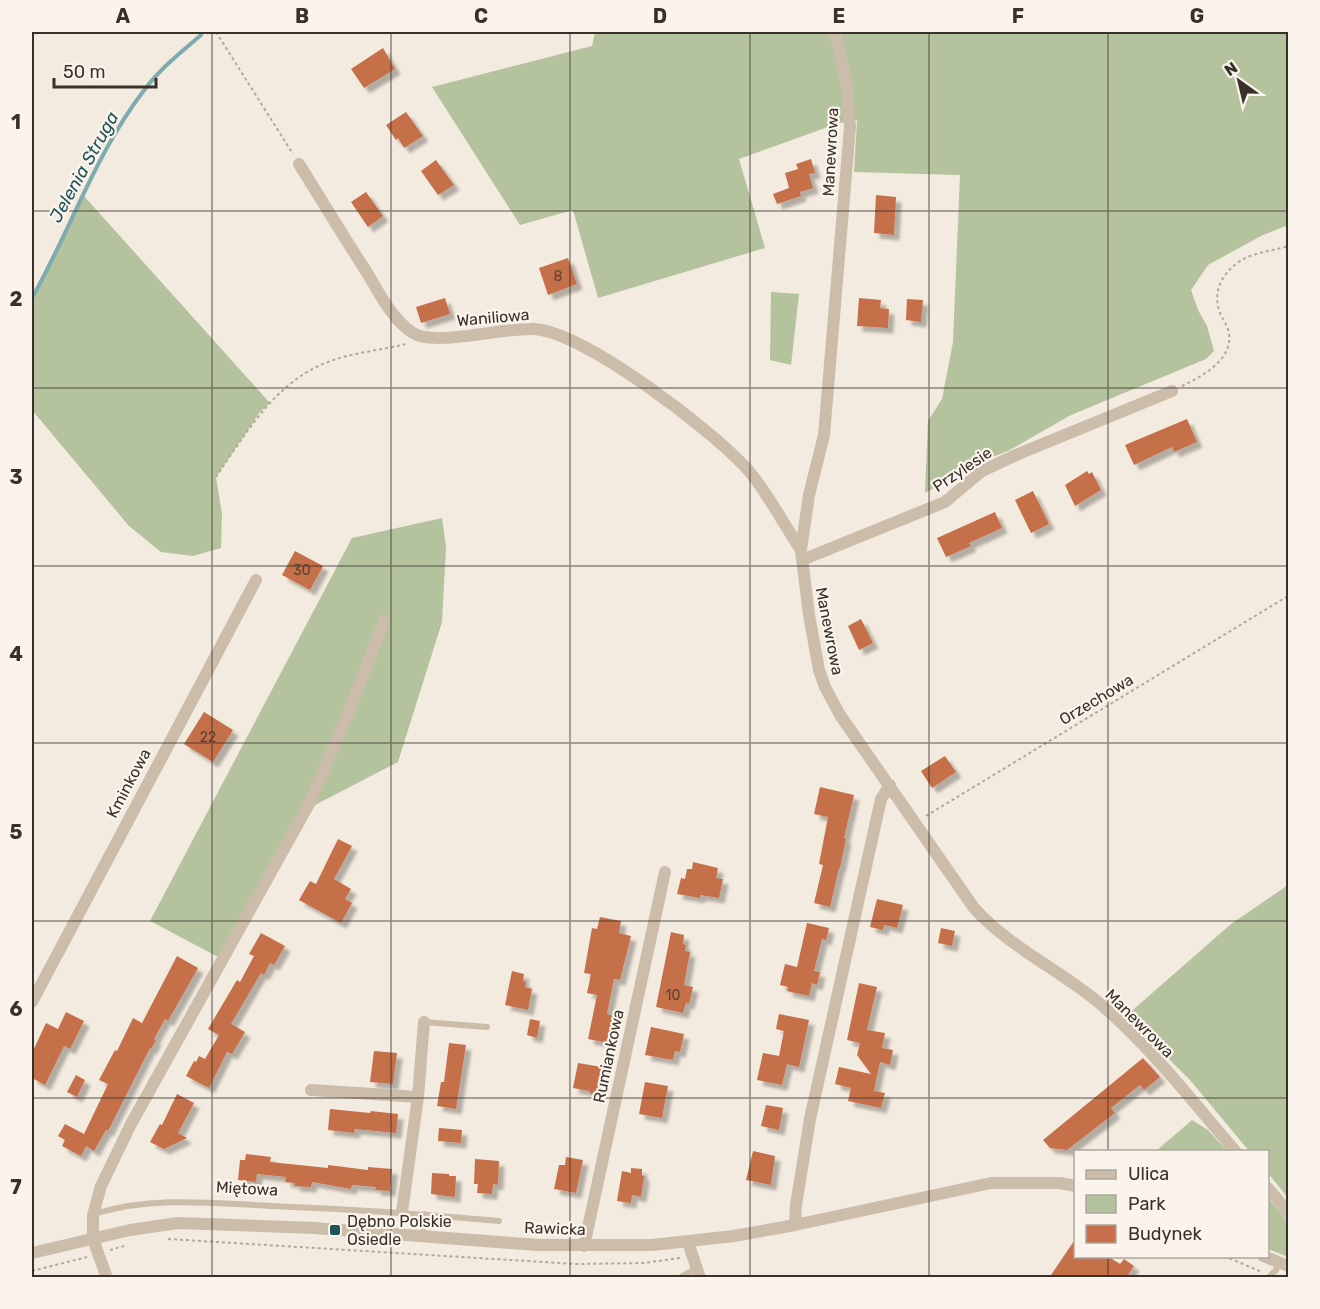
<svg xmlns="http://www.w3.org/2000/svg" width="1320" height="1309" viewBox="0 0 1320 1309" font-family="Rubik,sans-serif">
<defs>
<filter id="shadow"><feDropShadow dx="5.5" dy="5.5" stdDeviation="1.5" flood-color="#0004"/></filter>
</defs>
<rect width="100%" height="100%" fill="#f3ebdf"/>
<path fill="#b4c39e" d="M595,32H1288V225L1261,236L1208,265L1191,290L1198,310L1207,326L1214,351L1206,359L1071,415L1008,451L987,459L925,493L928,421L942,399L953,342L960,175L854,172L857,120L839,123L739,159L765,248L598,298L573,210L520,225L432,87L592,46Z
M83,195L270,403L260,412L216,477L222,514L221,548L193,556L161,552L129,526L32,410V298Z
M771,292L799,294L791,365L770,360Z
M442,518L446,547L442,622L398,762L315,805L222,959L150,921L352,538Z
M1288,885V1198L1268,1173V1152L1249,1151L1190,1080L1126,1016L1231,924Z
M1192,1120L1208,1130L1227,1151H1156Z
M1268,1198L1288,1221V1257L1268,1249Z"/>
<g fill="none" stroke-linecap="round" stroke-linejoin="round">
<path stroke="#7eabb0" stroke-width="4" d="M32,298C71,229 96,152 145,89C161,68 181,52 201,35"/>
</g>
<path fill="#c66f4a" filter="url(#shadow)" d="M383,48L395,69L364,88L351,69Z
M406,112L423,136L404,148L398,138L396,140L386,125Z
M811,159L815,173L809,174L813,188L800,192L801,196L777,204L773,194L789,188L785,173L798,169L796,164Z
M436,160L454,185L438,195L421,171Z
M366,192L383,216L368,227L351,202Z
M876,195L896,197L894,235L874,233Z
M568,258L577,284L548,295L539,268Z
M445,298L450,314L421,323L416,307Z
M859,298L881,300L880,308L889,309L888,328L857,326Z
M907,299L923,300L921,322L906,320Z
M1187,419L1197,442L1174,452L1172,447L1134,465L1125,445Z
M1087,471L1089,474L1092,472L1101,490L1075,506L1065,485Z
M1033,491L1049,524L1031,533L1015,500Z
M995,512L1002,528L969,543L971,546L946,557L937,538Z
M295,551L323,566L310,590L282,575Z
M861,619L873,643L859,650L848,626Z
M204,712L233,730L213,762L184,744Z
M945,756L956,772L932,788L921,771Z
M820,787L854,795L844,838L846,839L840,868H839L830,907L814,903L823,865L819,864L828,817L814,814Z
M338,839L352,846L334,879L351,889L345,899L352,903L341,923L299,900L310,881L316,884Z
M693,862L718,868L716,878L723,879L719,898L700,895V898L677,894L681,878L685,879L687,869H692Z
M877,899L903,905L897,928L884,925L883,930L870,927Z
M600,917L621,921L619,933L631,936L620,980L614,979L607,1014L613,1016L608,1043L588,1039L597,995L587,993L591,974L584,973L592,928L597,929Z
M807,923L829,928L826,940L822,939L814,971L820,972L817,985L812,983L809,996L787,991L788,987L780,985L785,964L797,967Z
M941,928L955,931L952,946L938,943Z
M671,932L684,935L683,944L686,945L685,951L690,952L684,985L693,987L689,1004L686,1003L683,1013L656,1007Z
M261,933L285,946L274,965L270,963L264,975L261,973L231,1024L245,1032L232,1054L227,1052L209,1088L186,1076L194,1061L196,1062L199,1056L205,1059L219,1035L208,1029L237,980L240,982L254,956L249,954Z
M177,956L198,968L168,1021L165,1019L154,1039L156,1040L151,1049L150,1048L108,1131L106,1130L94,1151L86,1146L81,1156L62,1146L65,1140L58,1136L65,1124L84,1134L108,1084L99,1080L115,1050L117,1051L133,1018L142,1023Z
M512,971L524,974L523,981L526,982L525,987L532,989L528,1010L505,1005Z
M859,983L877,987L867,1030L885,1033L882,1048L893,1050L890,1065L880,1062L874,1091L885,1093L881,1108L848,1101L851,1088L835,1084L839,1067L871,1074L857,1055L860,1043L847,1040Z
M66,1012L84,1021L70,1049L64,1046L45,1085L32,1078V1053L46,1023L58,1029Z
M779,1014L809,1020L799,1067L787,1064L782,1085L757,1080L763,1053L779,1056L784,1031L776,1029Z
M530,1019L540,1021L537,1038L527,1035Z
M651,1027L684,1034L680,1052L675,1051L673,1060L645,1055Z
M449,1043L466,1045L456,1109L437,1106L441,1082H444Z
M374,1051L397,1053L393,1084L370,1082Z
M1143,1058L1160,1077L1144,1090L1140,1085L1111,1108L1115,1113L1067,1150L1050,1148L1043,1140Z
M578,1063L602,1067L598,1085L600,1087L599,1092L591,1094L589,1091L573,1088Z
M76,1075L85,1080L77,1097L67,1092Z
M645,1082L668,1086L662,1118L639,1114Z
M177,1094L194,1103L178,1133L187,1138L164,1149L150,1142L160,1124L162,1125Z
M766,1105L783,1108L779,1130L761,1126Z
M330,1109L370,1113L371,1111L398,1114L396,1133L355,1129L354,1133L328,1130Z
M439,1128L462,1130L461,1143L438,1141Z
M753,1151L775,1156L771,1185L746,1180Z
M246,1154L271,1157L270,1162L328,1168V1165L368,1170V1167L392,1169L390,1191L375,1190L376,1187L352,1185L351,1189L312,1182L311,1187L294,1186L295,1183L285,1182L286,1177L257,1174L256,1182L238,1180L240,1160H245Z
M566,1157L583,1160L576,1193L554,1189L559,1165H565Z
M475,1159L499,1161L498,1185L493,1184L492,1194L477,1193L478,1184H474Z
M631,1168L642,1169V1176H644L641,1197L632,1195L631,1203L617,1201L622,1171L631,1173Z
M432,1173L449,1174V1176H456L455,1197L431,1194Z
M1076,1238V1257H1109L1120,1264L1124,1259L1134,1266L1126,1278H1049Z"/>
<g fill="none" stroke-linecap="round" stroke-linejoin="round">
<path stroke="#b8a694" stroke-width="2" stroke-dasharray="3 3" stroke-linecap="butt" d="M216,32L293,154
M1182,386C1201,377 1233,360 1229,334C1228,326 1223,320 1220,313C1212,292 1222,273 1240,261C1254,252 1273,251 1288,246
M216,477C246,433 276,381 328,362C350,353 382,350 406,344
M926,816L1288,596
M168,1239L576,1264L644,1263L680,1258
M110,1250L124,1246
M1224,1256L1262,1272
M32,1271L87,1257"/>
<path stroke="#ccbcaa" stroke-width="6" d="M424,1022L487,1027
M94,1214C152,1196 211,1203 271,1206C347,1209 423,1214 499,1221
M423,1236L425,1214
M679,1278L697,1268
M1268,1278L1276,1270L1279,1262"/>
<path stroke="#ccbcaa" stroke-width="12" d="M835,32L846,81L850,127L824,435L809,495L801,550L809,615L819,670L825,687L840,715L974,908C1011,949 1063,971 1104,1007C1153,1050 1194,1103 1236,1152
M299,164C321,199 342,234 364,268C378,290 391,319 413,333C435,347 504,327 534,329C585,332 713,431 748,470C769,495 783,523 801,550
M802,560L945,502L982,471L1016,455L1172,391
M32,1002L256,580
M311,1090L418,1097
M1268,1188L1288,1212
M402,1212L418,1097L424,1022
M795,1225L796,1205L810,1119L881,799L890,785
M688,1242L700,1278
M584,1246L665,872
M32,1253L130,1230L178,1223L314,1228L538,1245H652L734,1236L795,1225L991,1183H1060L1076,1186
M1263,1256L1288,1266
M107,1278L93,1239V1215L101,1186L131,1124L310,802L349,711L384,621"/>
</g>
<path fill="none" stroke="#39302a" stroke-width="1.5" stroke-opacity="0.55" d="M212,32V1278M391,32V1278M570,32V1278M750,32V1278M929,32V1278M1108,32V1152M32,211H1288M32,388H1288M32,566H1288M32,743H1288M32,921H1288M32,1098H1288M1108,1256V1278"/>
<rect fill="#1f545b" stroke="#faf4ec" stroke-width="2" x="329" y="1224" width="12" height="12" rx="3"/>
<g text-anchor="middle" stroke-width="4.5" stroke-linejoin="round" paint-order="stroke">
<g font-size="14" fill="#5c4032">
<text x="558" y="281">8</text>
<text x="302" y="575">30</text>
<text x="208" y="742">22</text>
<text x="673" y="1000">10</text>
</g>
<g font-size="16" fill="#39302a" stroke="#faf4ec">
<text transform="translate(830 152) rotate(-87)" y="6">Manewrowa</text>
<text transform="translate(493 317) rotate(-5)" y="6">Waniliowa</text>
<text transform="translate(962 469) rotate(-34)" y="6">Przylesie</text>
<text transform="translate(830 631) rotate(79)" y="6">Manewrowa</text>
<text transform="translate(1096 699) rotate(-31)" y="6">Orzechowa</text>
<text transform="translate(128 783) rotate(-62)" y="6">Kminkowa</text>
<text transform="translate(1140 1023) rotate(45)" y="6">Manewrowa</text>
<text transform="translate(608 1056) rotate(-78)" y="6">Rumiankowa</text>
<text transform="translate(247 1188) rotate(3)" y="6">Miętowa</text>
<text transform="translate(555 1228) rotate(2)" y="6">Rawicka</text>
</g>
<g font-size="16" fill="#39302a" stroke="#faf4ec" text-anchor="start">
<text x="347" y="1227">Dębno Polskie<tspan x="347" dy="18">Osiedle</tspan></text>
</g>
<g font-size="18" font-style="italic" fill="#1f545b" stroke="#faf4ec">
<text transform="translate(84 167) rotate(-61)" y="6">Jelenia Struga</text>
</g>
</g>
<rect width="1320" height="1309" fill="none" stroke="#faf4ec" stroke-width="66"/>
<rect x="1074" y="1150" width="195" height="108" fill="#faf4ec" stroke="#ada69e" stroke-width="1.5"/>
<rect x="1086" y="1170" width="30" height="9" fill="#ccbcaa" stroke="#ada69e" stroke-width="1.5"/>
<text x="1128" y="1180" font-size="18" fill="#39302a">Ulica</text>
<rect x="1086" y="1195" width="30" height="18" fill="#b4c39e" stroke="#ada69e" stroke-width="1.5"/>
<text x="1128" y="1210" font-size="18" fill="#39302a">Park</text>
<rect x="1086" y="1225" width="30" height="18" fill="#c66f4a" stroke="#ada69e" stroke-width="1.5"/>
<text x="1128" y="1240" font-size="18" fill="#39302a">Budynek</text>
<g transform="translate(1239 81) rotate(326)" stroke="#faf4ec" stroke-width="4.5" paint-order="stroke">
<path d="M0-4.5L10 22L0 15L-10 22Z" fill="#39302a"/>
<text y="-9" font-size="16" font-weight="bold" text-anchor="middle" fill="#39302a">N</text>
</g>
<path d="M54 78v9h102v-9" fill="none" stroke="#39302a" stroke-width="3"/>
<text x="63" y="78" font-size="18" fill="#39302a" stroke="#faf4ec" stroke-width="4.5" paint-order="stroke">50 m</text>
<rect x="33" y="33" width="1254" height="1243" fill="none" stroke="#39302a" stroke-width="2"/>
<g font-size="20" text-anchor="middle" font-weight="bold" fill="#39302a">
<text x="123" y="23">A</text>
<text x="302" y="23">B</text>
<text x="481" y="23">C</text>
<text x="660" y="23">D</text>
<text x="839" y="23">E</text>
<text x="1018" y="23">F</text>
<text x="1197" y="23">G</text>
<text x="16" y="129">1</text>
<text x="16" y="306">2</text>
<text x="16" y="484">3</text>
<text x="16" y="661">4</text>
<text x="16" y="839">5</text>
<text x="16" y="1016">6</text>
<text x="16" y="1194">7</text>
</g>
</svg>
